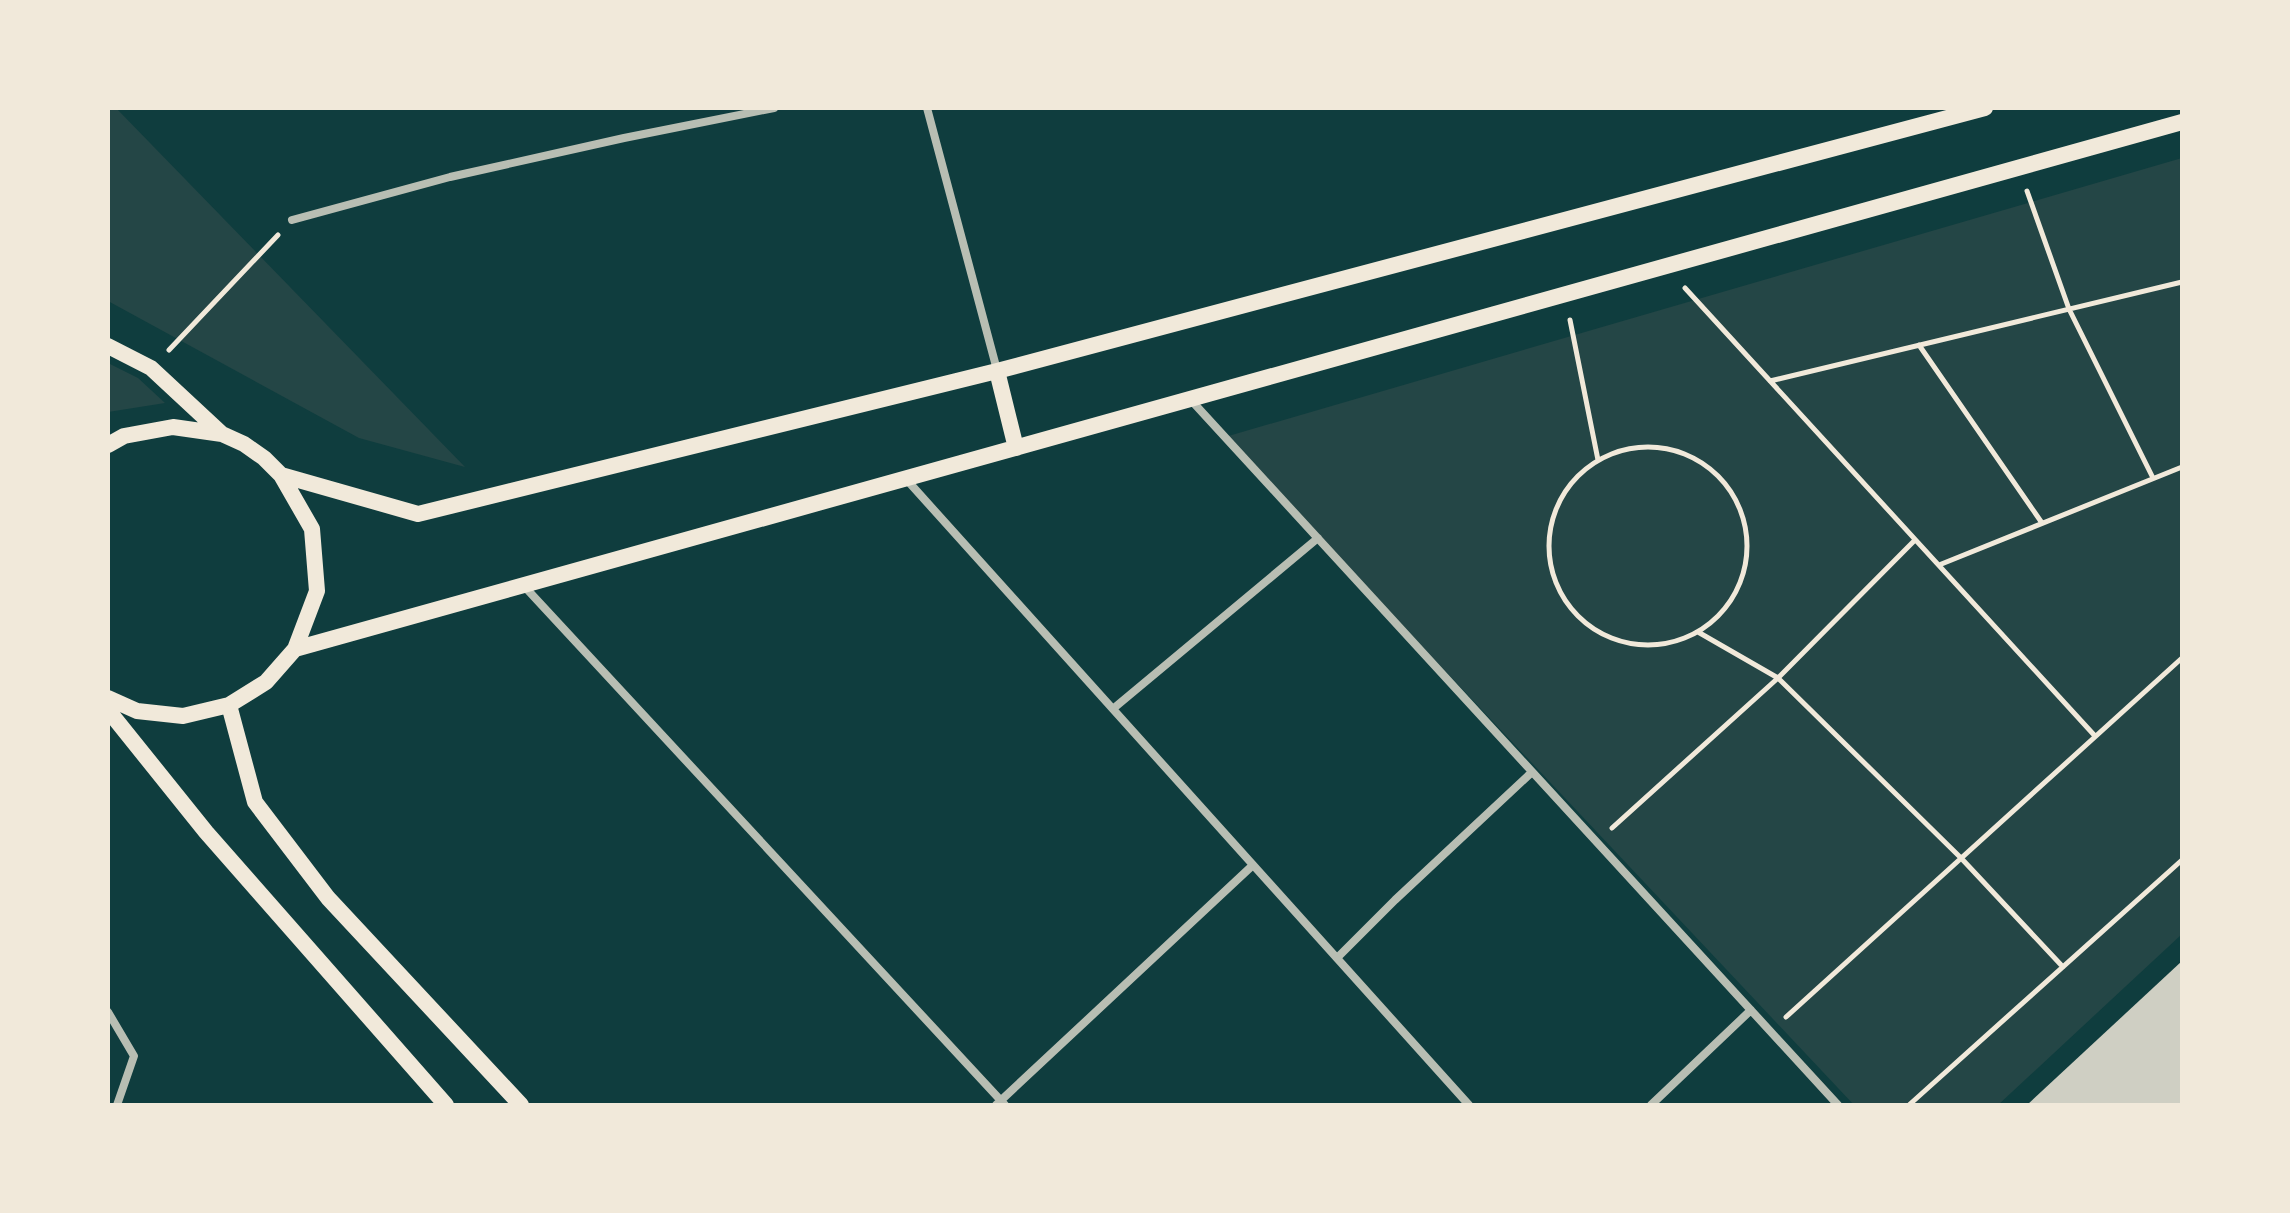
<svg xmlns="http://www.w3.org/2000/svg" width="2290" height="1213" viewBox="0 0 2290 1213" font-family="Montserrat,sans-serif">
<rect width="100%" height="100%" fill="#0f3d3e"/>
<path fill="#244646" d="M108,108H116L465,467L359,438L108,301Z
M2182,158V934L1998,1105H1854L1225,437Z
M108,363L138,378L165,403L108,412Z"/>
<path fill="#cfcfc3" d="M2182,961V1105H2027Z"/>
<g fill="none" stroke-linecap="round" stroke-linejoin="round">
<path stroke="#f1e9da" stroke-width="5" d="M2027,191L2069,309L2153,478
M1685,288L2095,736
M1570,320L1598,460
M1919,345L2042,523
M169,350L278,235
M1770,381L2182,282
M1549 546a99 99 0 1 1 198 0a99 99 0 1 1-198 0Z
M1939,565L2182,467
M1698,632L1778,678L1961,858L2063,967
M1612,828L1778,678L1915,540
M1786,1017L2182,658
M1909,1105L2182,860"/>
<path stroke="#b8beb3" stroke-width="8" d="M927,108L997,370
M292,220L450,177L624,138L774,108
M1190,399L1838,1105
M906,479L1469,1105
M524,586L1005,1105
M1114,708L1318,538
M1337,958L1395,900L1532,772
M108,1012L134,1056L117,1105
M996,1105L1253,865
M1651,1105L1751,1010"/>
<path stroke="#f1e9da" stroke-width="16" d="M108,346L151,368L222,434
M997,371L1016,448
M108,445L124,436L173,427L222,434L244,444L264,458L281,475L312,529L317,591L295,649L266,682L229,705L183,716L137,711L108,698
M281,475L418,514L997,371L1985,108
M295,649L2182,122
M229,705L255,802L328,898L521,1105
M108,710L206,832L446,1105"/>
</g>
<rect width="2290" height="1213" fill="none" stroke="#f1e9da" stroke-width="220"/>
</svg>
